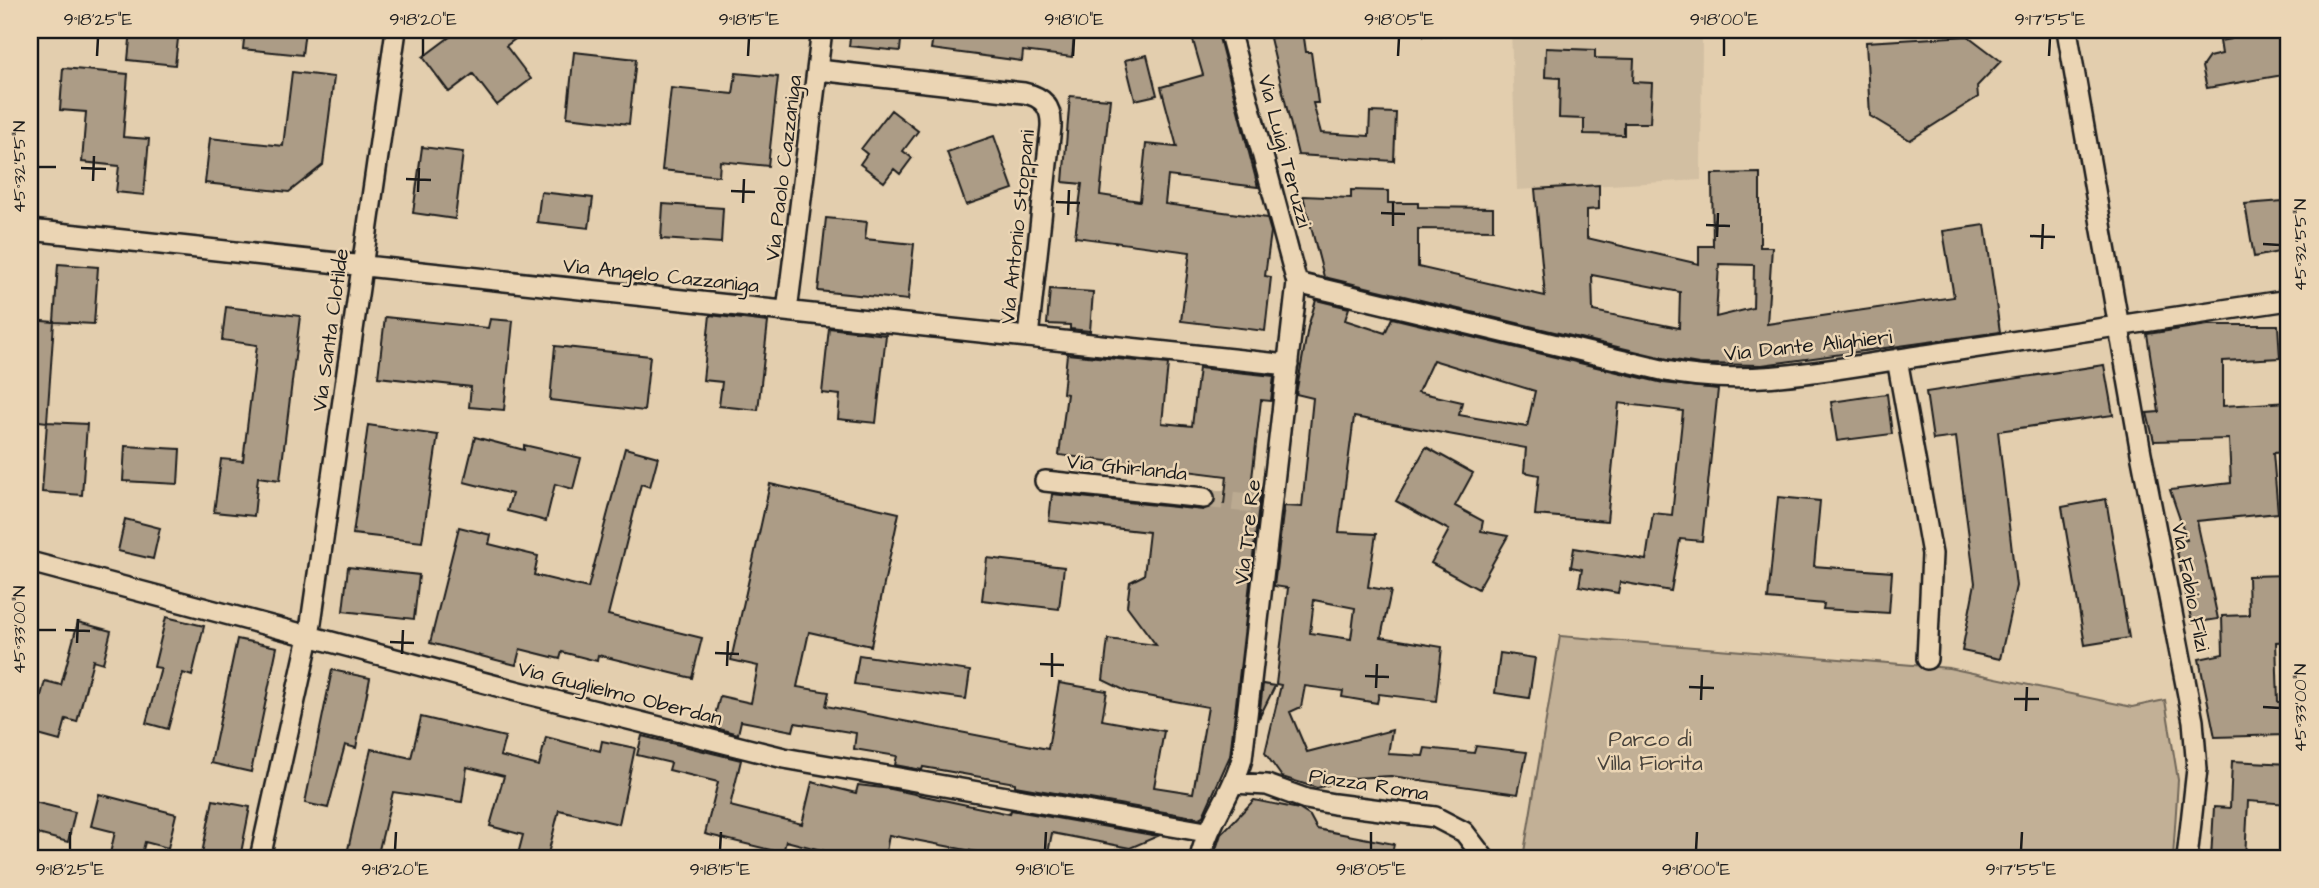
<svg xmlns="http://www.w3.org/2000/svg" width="2319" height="888" viewBox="0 0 2319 888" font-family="'Architects Daughter',sans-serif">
<rect width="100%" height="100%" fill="#e3ceae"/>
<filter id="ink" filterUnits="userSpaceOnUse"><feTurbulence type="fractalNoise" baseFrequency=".0143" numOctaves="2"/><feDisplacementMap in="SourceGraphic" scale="14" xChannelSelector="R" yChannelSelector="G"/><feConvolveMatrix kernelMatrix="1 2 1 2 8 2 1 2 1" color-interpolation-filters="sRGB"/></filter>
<g filter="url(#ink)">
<path fill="#d2bfa2" d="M1511,30H1702L1701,180L1517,190Z"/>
<path fill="#c2b096" stroke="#6f6659" stroke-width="2" d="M1424,30H1486L1487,34L1424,36Z
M1560,636L1949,668L2132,707L2165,700L2178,780L2173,858H1523Z"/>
<path fill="#ac9c86" stroke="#1c1c1c" stroke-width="2" fill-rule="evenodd" d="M131,30H179L175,65L128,60Z
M245,30H305L302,55L243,49Z
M459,30H527L506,46L531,79L497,105L473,74L449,92L423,57Z
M851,30H902L900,51L849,46Z
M934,30H1075L1072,57L1023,51L1022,61L931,49Z
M1190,30H1217L1258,187L1168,176L1165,204L1267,218L1271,232L1265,276L1271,277L1265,331L1181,321L1190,252L1075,237L1082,184L1063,182L1070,96L1110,99L1100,195L1140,201L1146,144L1177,147L1161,87L1203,75Z
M2229,30H2284L2289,74L2207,88L2202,67L2209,57L2222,54L2220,41L2231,39Z
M1303,31L1306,52H1311L1318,103H1313L1321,133L1369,136L1370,112L1396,113L1394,161L1298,155L1270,38Z
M1968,36L2001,61L1977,86L1978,97L1910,140L1870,116L1866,42Z
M1546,48L1595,50V58L1634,59L1633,82L1652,83L1650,123H1624V135L1584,134V119L1559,118L1560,78L1545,77Z
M574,52L636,59L629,124L567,117Z
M1147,55L1157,95L1135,100L1125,60Z
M63,68L128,74L123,137L149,139L144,195L116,192L119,166L82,162L86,112L60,110Z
M292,72L334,77L323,165L289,192L205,183L210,138L283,146Z
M736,73L778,77L768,166L720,161L719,176L662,170L671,88L733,94Z
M891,110L918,131L903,151L912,158L900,174L894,169L884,182L860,164L867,154L861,149Z
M994,136L1013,189L966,205L947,152Z
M422,147L463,152L455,219L413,213Z
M1760,173V247H1772L1767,324L1954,297L1943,231L1985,225L2000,332L1762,365L1699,364L1668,359L1324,277L1303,196L1351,198V190L1388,191V203H1418V207L1493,208V230L1418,229V267L1545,296L1535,189L1599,185V209L1587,210V238L1699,264V246H1713L1712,174ZM1719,264L1754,265L1753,308L1716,317ZM1592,275L1680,292L1679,328L1593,311Z
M541,192L593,198L589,228L537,222Z
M2283,201L2288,250L2254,257L2245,204Z
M663,204L723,208L721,243L661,239Z
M826,218L867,222L865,239L914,244L908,300L818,291Z
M58,264L98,267L94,324L54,322Z
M1050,289L1093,292L1090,331L1070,329V325L1047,324Z
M1316,300L1349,308L1345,320L1385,333L1392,318L1663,383L1718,389L1702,541L1680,539L1671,591L1620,582L1618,593L1579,586L1582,569L1571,567L1574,548L1646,560L1653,513L1672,515L1683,411L1619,403L1607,521L1535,515L1539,475L1524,472L1526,448L1354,417L1339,532L1376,534L1368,587L1391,591L1381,637L1442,647L1436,701L1379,694L1377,703L1342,697L1343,691L1305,686L1301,707L1290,712L1307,752L1392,730L1388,754L1423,756L1425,748L1474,753L1476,746L1527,752L1518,794L1391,776L1353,778L1317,788L1282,777L1265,753L1281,685L1276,684L1288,588L1274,586L1284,506L1302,507L1313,398L1296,394L1308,327ZM1433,360L1535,391L1527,427L1459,415L1462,402L1418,392ZM1314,600L1355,608L1351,639L1310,633Z
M226,307L300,316L280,480L258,477L254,516L214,512L221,459L243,461L257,345L222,340Z
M710,315L768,322L758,410L719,406L722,382L703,380Z
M385,317L488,328L490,319L513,321L504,410L469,407L471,387L378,377Z
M30,320L54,322L47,422L30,420Z
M2208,325H2278L2280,358L2223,361V406L2289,402V435H2285L2286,452L2273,453L2278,513L2197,521L2218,619L2192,623L2175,542L2187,540L2170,490L2231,483L2229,439L2154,441L2147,413L2159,412L2147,334Z
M829,328L886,335L876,423L838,419L840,395L822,393Z
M555,346L650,356L644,411L550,400Z
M1067,354L1168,364L1162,423L1192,426L1199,368L1274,376L1271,401L1261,400L1251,487L1260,488L1259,505L1230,756L1203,816L1199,818L1015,786V783L923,767L922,770L895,765L897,756L854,749L856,733L795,723L793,731L741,721L738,734L712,727L720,696L751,703L758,666L731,660L770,484L899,513L871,646L809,632L797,687L829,692L826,706L1048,749L1059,683L1107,691L1102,720L1164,731L1154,787L1193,793L1208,707L1130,693L1103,680L1108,639L1156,645L1127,606L1130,582L1144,575L1149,532L1049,521L1052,494L1203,510L1215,503L1224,504L1227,476L1059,455L1067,394L1063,393Z
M2104,365L2113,415L1998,431L2016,586L2000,659L1962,651L1975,583L1956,437L1933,440L1926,392Z
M1887,394L1892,434L1837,441L1831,402Z
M47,422L87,424L82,495L42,492Z
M368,425L438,435L422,542L353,534Z
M475,437L524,450V445L581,458L573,489L555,484L546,521L507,511L512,494L464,482Z
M125,446L180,449L178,484L123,481Z
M1426,447L1473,473L1455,506L1483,521L1481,531L1508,536L1478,589L1431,563L1449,530L1396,501Z
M625,448L658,457L650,487L641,484L608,615L702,638L692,678L598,655L597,661L562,652L560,659L520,649L516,665L430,643L459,527L491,535L489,544L538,556L534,575L588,588Z
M1778,497L1820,501L1814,566L1892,572L1889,613L1823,609L1824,604L1768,599Z
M2106,499L2129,638L2085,645L2062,507Z
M125,519L160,528L153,559L118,551Z
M987,558L1064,567L1059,609L982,600Z
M348,567L419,575L414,619L343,611Z
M2289,575V641L2276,642L2278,702H2285L2286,735L2215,737L2199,659L2223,654L2222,616L2249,615L2248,576Z
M166,617L204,626L192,676L183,673L168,729L146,723L161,668L154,667Z
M78,622L111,631L103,663L93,660L77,722L66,719L60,741L31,733L45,681L61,685Z
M237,639L277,647L251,772L211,763Z
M1500,653L1535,658L1529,698L1495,693Z
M859,655L970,671L966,699L854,684Z
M332,670L370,678L356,748L345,745L328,808L305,803Z
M1263,684L1275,686L1259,718Z
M421,717L505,737L500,756L539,766L546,737L600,751L602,741L635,748L619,824L559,810L547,858H517L523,835L490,826L504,776L467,767L462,802L393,792L377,858H346L371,749L411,758Z
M642,736L741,760L730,806L802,824L812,782L856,793L858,785L891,789L1010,814L1011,810L1158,836L1130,848L1052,833L1047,858H976L977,852L889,835L885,858H852L786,841L783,853L705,834L718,782L669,770L671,763L637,755Z
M2232,761L2289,764V804L2248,801L2245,858H2211L2214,807L2230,808Z
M99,794L176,814L168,848L145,842L141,858H109L115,832L91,826Z
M213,800L250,807L240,858H201Z
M1254,800L1299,809L1310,816L1317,829L1394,844L1391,858H1213L1221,834Z
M30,801L75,812L68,842L30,832Z"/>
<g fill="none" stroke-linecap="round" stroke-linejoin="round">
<path stroke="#bbaa91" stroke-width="19" stroke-dasharray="19 10" stroke-linecap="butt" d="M1204,498L1258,504"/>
<g stroke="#1c1c1c" stroke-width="24">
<path id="minor" d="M2067,30L2141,453L2193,721L2197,769L2187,858
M818,70L1024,93C1044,97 1052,108 1051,127L1028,337
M30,230L1288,365
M1297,283L1666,371C1750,389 1842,367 1926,355C2047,337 2168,319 2289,300
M787,311L822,30
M1897,359L1932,554L1927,659
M1045,481L1204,498
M30,562L516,691L784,758L1206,832
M1233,783L1267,785L1306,799L1334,804L1435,817L1464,832L1484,858
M260,858L309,637L396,30
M1200,858C1209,821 1232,795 1242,759L1297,283L1229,30"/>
</g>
<use href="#minor" stroke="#ebd5b4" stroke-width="19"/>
</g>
</g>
<path fill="none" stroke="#1c1c1c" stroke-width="2.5" d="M97,56L98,38M423,56V38M748,56L749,38M1073,56L1074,38M1398,56L1399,38M1724,56V38M2049,56L2050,38M38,167H56M81,168L106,169M406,179L431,180M93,181L94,156M731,191L755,192M418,192L419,168M1056,202L1080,203M743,203L744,179M1381,213L1405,214M1068,215L1069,190M1706,225L1730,226M1393,226V202M2030,236L2055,237M1717,237L1718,213M2263,244L2280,245M2042,249L2043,224M38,630H56M65,630L90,631M390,642L414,643M77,643L78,619M715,653L739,654M402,654L403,630M1040,664L1064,665M727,666L728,641M1365,676L1389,677M1052,677V653M1689,687L1714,688M1376,688L1377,664M2014,699H2039M1701,700L1702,675M2263,707L2280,708M2026,711L2027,687M70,850V832M395,850L396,832M720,850L721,832M1045,850L1046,832M1371,850V832M1696,850L1697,832M2021,850L2022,832"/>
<g text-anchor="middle" stroke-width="5" stroke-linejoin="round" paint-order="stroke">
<g font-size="21" fill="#1c1c1c" stroke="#ebd5b4">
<text transform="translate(1285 151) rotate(75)" y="7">Via Luigi Teruzzi</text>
<text transform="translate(783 168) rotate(-83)" y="7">Via Paolo Cazzaniga</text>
<text transform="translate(1017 227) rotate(-84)" y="7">Via Antonio Stoppani</text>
<text transform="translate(661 275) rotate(6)" y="7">Via Angelo Cazzaniga</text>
<text transform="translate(330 330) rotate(-82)" y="7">Via Santa Clotilde</text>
<text transform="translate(1808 345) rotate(-6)" y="7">Via Dante Alighieri</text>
<text transform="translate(1127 467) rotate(6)" y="7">Via Ghirlanda</text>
<text transform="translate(1247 532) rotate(-83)" y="7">Via Tre Re</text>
<text transform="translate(2191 587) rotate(79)" y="7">Via Fabio Filzi</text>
<text transform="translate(620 693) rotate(14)" y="7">Via Guglielmo Oberdan</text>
<text transform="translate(1369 784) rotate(9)" y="7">Piazza Roma</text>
</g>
<g font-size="21" fill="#46413a" stroke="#ebd5b4">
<text x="1650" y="746">Parco di<tspan x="1650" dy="24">Villa Fiorita</tspan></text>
</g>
</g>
<rect width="2319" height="888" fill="none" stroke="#ebd5b4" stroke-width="77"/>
<rect x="38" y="38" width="2242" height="812" fill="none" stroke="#1c1c1c" stroke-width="2.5"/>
<g font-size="18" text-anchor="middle" fill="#1c1c1c">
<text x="98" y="25">9°18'25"E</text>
<text x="423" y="25">9°18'20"E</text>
<text x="749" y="25">9°18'15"E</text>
<text x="1074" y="25">9°18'10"E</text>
<text x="1399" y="25">9°18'05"E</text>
<text x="1724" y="25">9°18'00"E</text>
<text x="2050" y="25">9°17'55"E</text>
<text transform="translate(19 167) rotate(-90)" y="6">45°32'55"N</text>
<text transform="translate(2300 245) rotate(-90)" y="6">45°32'55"N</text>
<text transform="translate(19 630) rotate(-90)" y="6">45°33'00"N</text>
<text transform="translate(2300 708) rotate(-90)" y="6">45°33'00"N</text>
<text x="70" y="875">9°18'25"E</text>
<text x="395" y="875">9°18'20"E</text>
<text x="720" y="875">9°18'15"E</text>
<text x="1045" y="875">9°18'10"E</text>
<text x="1371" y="875">9°18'05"E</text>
<text x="1696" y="875">9°18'00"E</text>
<text x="2021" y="875">9°17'55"E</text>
</g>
</svg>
